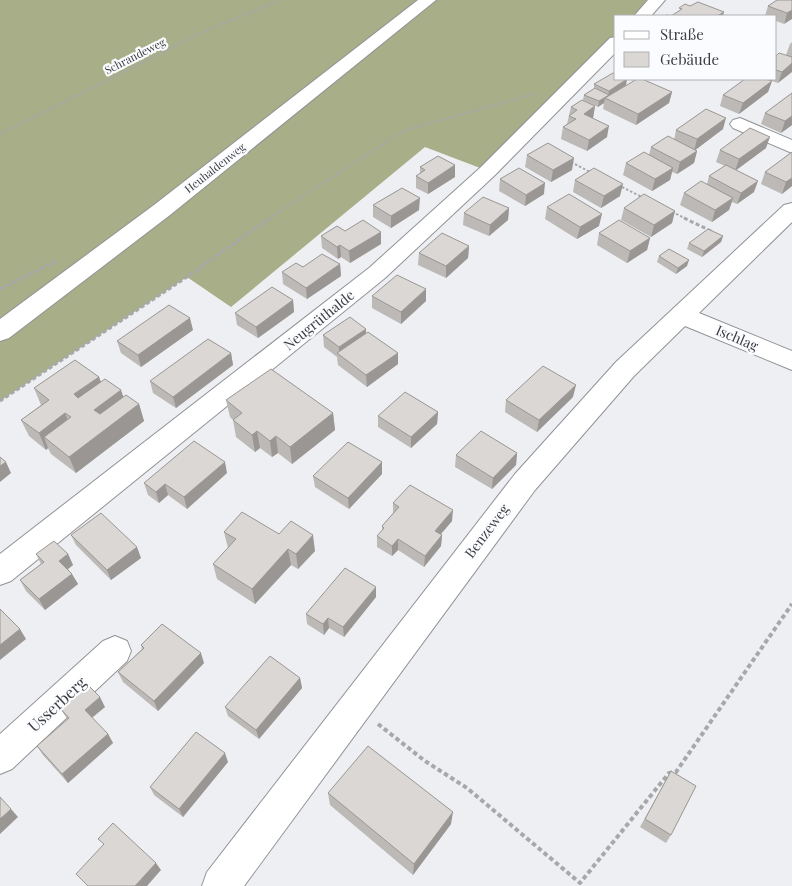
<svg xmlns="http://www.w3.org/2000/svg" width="792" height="886" viewBox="0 0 792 886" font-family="'Playfair Display',serif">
<rect width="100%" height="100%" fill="#edeff3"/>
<path fill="#a7ae88" d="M0,0H657L642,16H616V42L488,171L425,147L231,307L187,277L0,401Z"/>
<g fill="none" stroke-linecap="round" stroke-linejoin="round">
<g stroke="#919396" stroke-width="2">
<path id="minor" d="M418,0H436L170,215L9,338L0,341V319L154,205Z
M648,0H665L651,16H634Z
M616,37V52L495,175L385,278L11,581L0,585V554L369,268L481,167L610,38Z
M740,118L792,140V153L733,128L730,124L733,120Z
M792,203V222L699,313L792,351V370L685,326L634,376L535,490L244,886H202L207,872L515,474L616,362L784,205Z
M115,636L127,641L131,651L127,661L12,769L0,774V734L103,641Z"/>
</g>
<path stroke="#a6a8ab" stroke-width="2" stroke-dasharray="2.5 2" stroke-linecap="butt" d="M0,134L205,31L281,0
M571,162L592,173
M618,185L644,198
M672,212L687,219
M268,219L403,131L537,93"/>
<path stroke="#a6a8ab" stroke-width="3" stroke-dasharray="4 2.5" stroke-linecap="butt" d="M684,218L711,231
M0,289L56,261
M0,401L187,277L270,218"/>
<path stroke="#a6a8ab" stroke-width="4" stroke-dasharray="4.5 3" stroke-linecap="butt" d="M378,724L425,761L467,788L580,883L669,773L676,772L792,604"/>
<use href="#minor" fill="#fff" fill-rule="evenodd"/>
</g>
<path fill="#bcb9b6" d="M792,0L784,24L776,21V16H765L768,6Z
M792,42V57L786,55L790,44Z
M776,56L792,57L778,83L772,81L768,92L739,114L720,106L723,95L745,79H776Z
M627,79L626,85L672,92L669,103L636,125L603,109L604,103L598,107L583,100L584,95L594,89V84Z
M792,93V125L781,133L761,124L765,113Z
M595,106L593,118L607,137L587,151L561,139L563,127L567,124L571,107Z
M723,129L695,150L697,151L694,163L677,174L672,172L670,180L652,191L623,175L626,163L649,155L651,147L674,140L676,130Z
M766,148L736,170L754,192L737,204L732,202L729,210L712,222L680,205L684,193L707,184L709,176L725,166L716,162L720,150Z
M792,152V186L782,194L761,184L765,172Z
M527,155L572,170L551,182L525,167Z
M455,165V177L428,194L416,188V176L420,174V167Z
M500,179L544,194L525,206L499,191Z
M575,180L620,196L601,208L573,192Z
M373,205L419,210L391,228L373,217Z
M547,207L599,226L577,239L545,219Z
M509,208L508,220L489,236L463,225L464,213Z
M624,208L675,211L672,223L651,237L621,220Z
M345,231L381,244L350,263L341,257L338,259L322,248L321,236Z
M599,233L650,238L647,250L627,263L597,245Z
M723,236L721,242L702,257L687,249L689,243Z
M469,246L468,258L446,278L418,265L419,253Z
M659,256L687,266L676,274L657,262Z
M340,264L341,276L307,299L283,284L282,272L303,267Z
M372,296L426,301L401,324L372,308Z
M293,300L294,312L258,338L237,325L235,313Z
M193,330L141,367L121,353L117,341Z
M366,333L398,353V364L367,387L338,365L337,357L324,347L323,335Z
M231,353L233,365L176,408L153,393L150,381Z
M99,377L101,382L124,397L139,404L144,421L76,473L51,454L48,448L46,450L29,436L21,420L41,405L34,388Z
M573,397L537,432L505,412L506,400Z
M226,400L333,413L335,430L292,464L278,453L272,457L260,448L255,452L236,437L233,420L230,417Z
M438,412L437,424L411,448L378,427V416Z
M517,453L516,465L492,489L455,467L456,455Z
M227,473L187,509L168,495L159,503L148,495L144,483Z
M382,474L349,509L315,487L313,476Z
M393,503L452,521L441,534L442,535L441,546L424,567L398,550L392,556L377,547V536L382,531V526L393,513Z
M224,532L279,534L315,551L298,569L291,565L255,604L217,579L213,564L228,548Z
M71,535L141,558L111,580L76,545Z
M36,554H68L73,565L68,569L78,584L45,610L26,591L20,580L41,564Z
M376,587V597L344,637L329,628L324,635L307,624L306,614Z
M141,645L204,663L158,711L123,682L118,672L142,649Z
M300,678L302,688L259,739L228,716L225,707Z
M59,707H105L92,718L108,734L113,743L68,783L43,755L37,746L68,720Z
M228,762L183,817L154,795L150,787Z
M671,771V835L666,843L640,827Z
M328,793L451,824L413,875L330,805Z"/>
<path fill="#999694" d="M792,10V19L784,24L787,13Z
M724,12L723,16H717Z
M792,63V72L778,83L782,72Z
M627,79L626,85L605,98L604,103L598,107L599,101L608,96L609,91Z
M772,81L768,92L739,114L743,103Z
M672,92L669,103L636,125L638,114Z
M595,106L593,118L582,125L584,114Z
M792,116V125L781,133L785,121Z
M726,118L723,129L694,151L697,139Z
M609,126L607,137L587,151L589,140Z
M770,137L766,148L735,171L739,159Z
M697,151L694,163L677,174L680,162Z
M574,158L572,170L551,182L553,170Z
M455,165V177L428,194V183Z
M673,168L670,180L652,191L655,179Z
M792,178V186L782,194L786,182Z
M758,181L754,192L737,204L741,193Z
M545,183L544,194L525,206L526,195Z
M623,184L620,196L601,208L604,196Z
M420,198L419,210L391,228V216Z
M733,198L729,210L712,222L715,210Z
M509,208L508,220L489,236L490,225Z
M675,211L672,223L651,237L654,225Z
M602,214L599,226L577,239L580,227Z
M381,232V244L350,263L349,251Z
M723,236L721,242L702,257L704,251Z
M650,238L647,250L627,263L630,251Z
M340,245L341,257L338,259L337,247Z
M469,246L468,258L446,278V266Z
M689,260L687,266L676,274L678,268Z
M340,264L341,276L307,299L306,288Z
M426,289V301L401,324V312Z
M293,300L294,312L258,338L256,327Z
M190,318L193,330L141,367L138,355Z
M366,329V341L339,355V347Z
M231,353L233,365L176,408L173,397Z
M398,353V364L367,387L366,375Z
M99,377L105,394L80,411L74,394Z
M576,385L573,397L537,432L539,420Z
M121,390L127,407L100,427L94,410Z
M139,404L144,421L76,473L69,457Z
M438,412L437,424L411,448V437Z
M65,413L72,430L44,437L48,448L46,450L39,433Z
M333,413L335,430L292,464L290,447Z
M257,431L260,448L255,452L252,435Z
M276,436L278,453L272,457L270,441Z
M517,453L516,465L492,489L493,478Z
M6,462L11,473L0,482V466Z
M225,462L227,473L187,509L184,497Z
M382,462V474L349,509L348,498Z
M165,484L168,495L159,503L156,492Z
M453,510L452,521L434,542L435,531Z
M313,535L315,551L298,569L296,554Z
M442,535L441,546L424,567L425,556Z
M398,539V550L392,556V546Z
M137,547L141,558L111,580L107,570Z
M288,549L291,565L255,604L252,589Z
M68,554L73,565L64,572L59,561Z
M72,574L78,584L45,610L39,599Z
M376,587V597L344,637L343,627Z
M328,618L329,628L324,635L323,624Z
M20,629L26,639L0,660V645Z
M201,653L204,663L158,711L154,701Z
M300,678L302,688L259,739L256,730Z
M100,697L105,707L90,719L85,710Z
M108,734L113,743L68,783L62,774Z
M225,753L228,762L183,817L179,809Z
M11,809L18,817L0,834V819Z
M453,812L451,824L413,875L414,864Z
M156,863L161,870L147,886H135Z"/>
<path fill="#dbd7d4" stroke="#999694" d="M777,0H792V10L787,13L768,6Z
M698,2L724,12L717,16H664L667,15L671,16L682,9L679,8L685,4L690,6Z
M779,53L792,57V63L782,72L776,70V56Z
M613,73L616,74V79H627L609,91L594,84Z
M637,79H642L672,92L638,114L605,98Z
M745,79H766L772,81L743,103L723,95Z
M595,88L609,95L599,101L584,95Z
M792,93V116L785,121L765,113Z
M582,100L595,106L584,114L609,126L589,140L563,127L576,119L569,116L577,110L571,107Z
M706,109L726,118L697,139L676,130Z
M750,128L770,137L739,159L720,150Z
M668,136L697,151L680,162L651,147Z
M548,143L574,158L553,170L527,155Z
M644,152L673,168L655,179L626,163Z
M792,152V178L786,182L765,172Z
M438,156L455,165L428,183L416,176L425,170L420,167Z
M726,165L758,181L741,193L709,176Z
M519,168L545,183L526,195L500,179Z
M594,168L623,184L604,196L575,180Z
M701,181L733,198L715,210L684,193Z
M402,188L420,198L391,216L373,205Z
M569,194L602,214L580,227L547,207Z
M644,194L675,211L654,225L624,208Z
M483,197L509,208L490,225L464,213Z
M363,220L381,232L349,251L340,245L337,247L321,236L337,226L345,231Z
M619,220L650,238L630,251L599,233Z
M708,229L723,236L704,251L689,243Z
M442,233L469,246L446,266L419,253Z
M669,249L689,260L678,268L659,256Z
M322,254L340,264L306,288L282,272L296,263L303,267Z
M397,275L426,289L401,312L372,296Z
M272,287L293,300L256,327L235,313Z
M169,305L190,318L138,355L117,341Z
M350,317L366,329L339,347L323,335Z
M368,332L398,353L366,375L337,353Z
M208,339L231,353L173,397L150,381Z
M75,360L99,377L74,394L78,398L105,379L121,390L94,410L100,414L126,395L139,404L69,457L44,437L71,417L65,413L39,433L21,420L49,400L34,388Z
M543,366L576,385L539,420L506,400Z
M271,369L333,413L290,447L276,436L270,441L257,431L252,435L233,420L242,413L226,400Z
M405,392L438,412L411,437L378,416Z
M481,431L517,453L493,478L456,455Z
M194,441L225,462L184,497L165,484L156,492L144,483Z
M348,442L382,462L348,498L313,476Z
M0,457L6,462L0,466Z
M410,485L453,510L435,531L442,535L425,556L398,539L392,546L377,536L384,528L382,526L399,507L393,503Z
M242,512L279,534L291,521L313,535L296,554L288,549L252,589L213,564L236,539L224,532Z
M101,513L137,547L107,570L71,535Z
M54,541L68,554L59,561L72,574L39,599L20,580L44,562L36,554Z
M345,568L376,587L343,627L328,618L323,624L306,614Z
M0,609L20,629L0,645Z
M162,624L201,653L154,701L118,672L144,648L141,645Z
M270,656L300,678L256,730L225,707Z
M87,684L100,697L85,710L108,734L62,774L37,746L69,718L59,707Z
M196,732L225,753L179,809L150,787Z
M368,746L453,812L414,864L328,793Z
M671,771L696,786L671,835L645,819Z
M0,797L11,809L0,819Z
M113,823L156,863L135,886H88L76,874L104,844L98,839Z"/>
<g text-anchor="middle" stroke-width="4.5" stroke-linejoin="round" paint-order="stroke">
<g font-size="11" fill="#3c3d3e" stroke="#fbfcff">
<text transform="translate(135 56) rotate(-27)" y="4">Schrandeweg</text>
<text transform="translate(215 168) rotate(-38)" y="4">Heuhaldenweg</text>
</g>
<g font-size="14" fill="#3c3d3e" stroke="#fbfcff">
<text transform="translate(319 320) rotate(-39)" y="5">Neugrüthalde</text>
<text transform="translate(737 338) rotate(23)" y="5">Ischlag</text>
<text transform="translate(487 531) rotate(-53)" y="5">Benzeweg</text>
</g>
<g font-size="16" fill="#3c3d3e" stroke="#fbfcff">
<text transform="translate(57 704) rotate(-43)" y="6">Usserberg</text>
</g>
</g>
<rect x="614" y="15" width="162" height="65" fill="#fbfcff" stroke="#afb0b2"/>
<rect x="624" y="31" width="25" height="8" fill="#ffffff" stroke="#afb0b2"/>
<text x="660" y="40" font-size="15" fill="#3c3d3e">Straße</text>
<rect x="624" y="52" width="25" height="15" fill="#dbd7d4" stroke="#afb0b2"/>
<text x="660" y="65" font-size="15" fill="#3c3d3e">Gebäude</text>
</svg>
